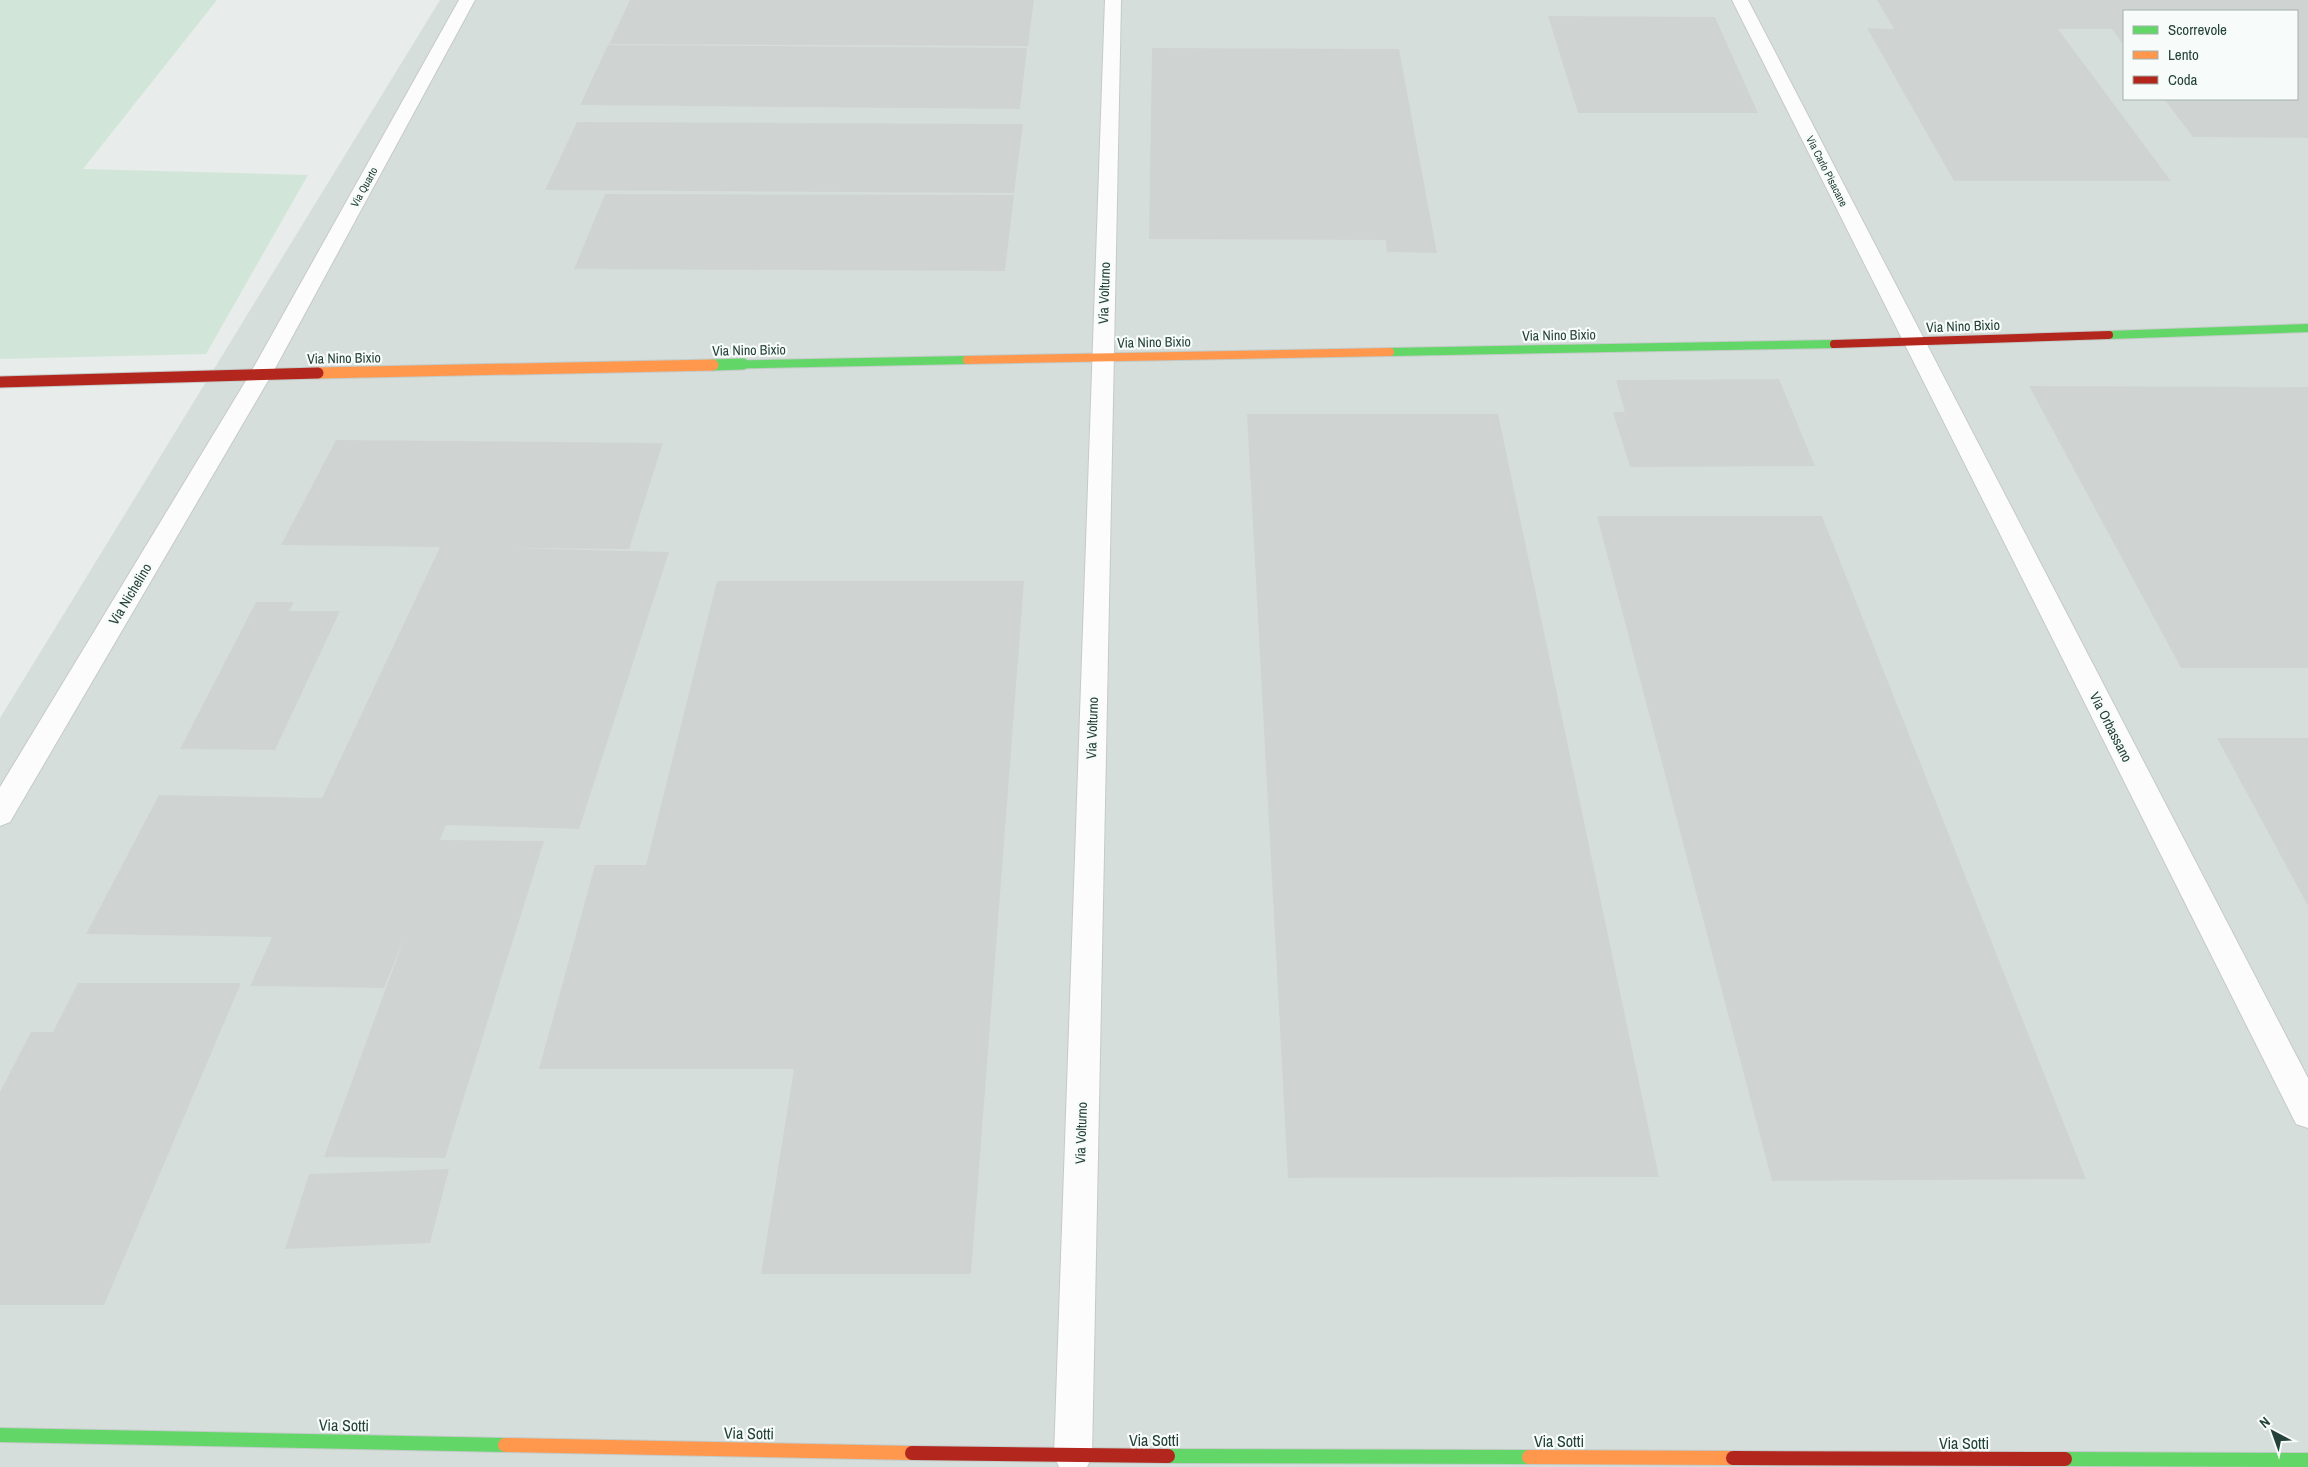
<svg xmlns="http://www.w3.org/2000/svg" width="2308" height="1467" viewBox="0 0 2308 1467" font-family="'Archivo Narrow',sans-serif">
<rect width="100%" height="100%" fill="#e8edeb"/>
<path fill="#d6dedb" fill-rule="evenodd" d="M440,0H2308V1467H0V718ZM2124,11H2297V99H2124Z"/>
<path fill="#d1e6d8" d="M0,0H217L83,169L308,175L206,354L0,359Z"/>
<path fill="#cfd4d2" d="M630,0H1034L1028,46L609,44Z
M1877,0H2308V138L2193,137L2164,99H2297V11H2124V46L2112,29H2058L2171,181H1954L1867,28L1894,29Z
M1548,16L1715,17L1758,113H1578Z
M608,45L1027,48L1020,109L580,105Z
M1152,48L1399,49L1437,253L1387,252L1386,240L1149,239Z
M577,122L1023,124L1014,193L545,190Z
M605,194L1014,195L1005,271L574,269Z
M1779,379L1815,466L1630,467L1613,412H1625L1616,380Z
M2029,386L2308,387V668H2181Z
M1247,414H1498L1659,1177L1288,1178Z
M336,440L663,443L629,549L506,548L669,552L579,829L446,825L440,840L544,841L445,1158L324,1157L404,939L384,988L250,986L272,937L86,934L159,795L322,798L440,547L281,545Z
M1597,516H1822L2086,1179L1772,1181Z
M717,581H1024L971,1274H761L794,1069H539L595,865H646Z
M256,602H294L289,611H340L275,750L180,749Z
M2217,738H2308V906Z
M78,983H241L104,1305H0V1092L31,1032H53Z
M449,1169L430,1243L285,1249L309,1174Z"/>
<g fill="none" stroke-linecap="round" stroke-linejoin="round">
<g stroke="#c5cac8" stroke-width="2">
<path id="street" d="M459,0H475L272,374L10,822L0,826V787L250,374Z
M1105,0H1121L1092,1456L1087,1467H1059L1054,1456Z
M1732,0H1748L2308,1078V1128L2296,1124Z"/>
</g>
<g stroke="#c3cbc8" stroke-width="10">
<path id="fast-far2" d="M2109,335L2308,328
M1390,352L1834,344
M713,365L967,360"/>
</g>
<g stroke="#c3cbc8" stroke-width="13">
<path id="fast-far1" d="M713,365L743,364"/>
</g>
<g stroke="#c3cbc8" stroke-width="16">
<path id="fast" d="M0,1435L505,1445
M1168,1456L1529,1457
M2065,1459L2308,1460"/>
</g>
<g stroke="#c3cbc8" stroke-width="10">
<path id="slow-far2" d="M967,360L1390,352
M680,366L713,365"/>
</g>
<g stroke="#c3cbc8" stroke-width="13">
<path id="slow-far1" d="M318,373L713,365"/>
</g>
<g stroke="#c3cbc8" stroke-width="16">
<path id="slow" d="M505,1445L912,1453
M1529,1457L1733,1458"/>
</g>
<g stroke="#c3cbc8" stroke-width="10">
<path id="jam-far2" d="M1834,344L2109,335"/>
</g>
<g stroke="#c3cbc8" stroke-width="13">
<path id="jam-far1" d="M0,382L318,373"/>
</g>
<g stroke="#c3cbc8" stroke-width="16">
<path id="jam" d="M912,1453L1168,1456
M1733,1458L2065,1459"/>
</g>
<use href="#street" fill="#fcfcfc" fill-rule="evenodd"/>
<use href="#fast-far2" stroke="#63d668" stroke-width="8"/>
<use href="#fast-far1" stroke="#63d668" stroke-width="11"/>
<use href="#fast" stroke="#63d668" stroke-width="14"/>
<use href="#slow-far2" stroke="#ff974d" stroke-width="8"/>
<use href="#slow-far1" stroke="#ff974d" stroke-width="11"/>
<use href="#slow" stroke="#ff974d" stroke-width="14"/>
<use href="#jam-far2" stroke="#b3261e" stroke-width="8"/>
<use href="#jam-far1" stroke="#b3261e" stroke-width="11"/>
<use href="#jam" stroke="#b3261e" stroke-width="14"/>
</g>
<g text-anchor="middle" stroke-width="4.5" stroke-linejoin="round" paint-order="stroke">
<g font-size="11" fill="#24423a" stroke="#f7fbf9">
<text transform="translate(1827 171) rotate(63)" y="4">Via Carlo Pisacane</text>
<text transform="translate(364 187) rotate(-61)" y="4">Via Quarto</text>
</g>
<g font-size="14" fill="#24423a" stroke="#f7fbf9">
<text transform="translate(1104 293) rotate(-88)" y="5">Via Volturno</text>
<text transform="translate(1963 326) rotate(-2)" y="5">Via Nino Bixio</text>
<text transform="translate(1559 335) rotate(-1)" y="5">Via Nino Bixio</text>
<text transform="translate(1154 342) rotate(-1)" y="5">Via Nino Bixio</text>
<text transform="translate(749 350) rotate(-1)" y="5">Via Nino Bixio</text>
<text transform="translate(344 358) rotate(-1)" y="5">Via Nino Bixio</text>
<text transform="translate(130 594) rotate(-59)" y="5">Via Nichelino</text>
<text transform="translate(2111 727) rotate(63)" y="5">Via Orbassano</text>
<text transform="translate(1092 728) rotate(-88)" y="5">Via Volturno</text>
<text transform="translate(1081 1133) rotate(-88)" y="5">Via Volturno</text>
</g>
<g font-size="16" fill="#24423a" stroke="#f7fbf9">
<text transform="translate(344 1425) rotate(1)" y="6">Via Sotti</text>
<text transform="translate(749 1433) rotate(1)" y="6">Via Sotti</text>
<text x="1154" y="1446">Via Sotti</text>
<text x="1559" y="1447">Via Sotti</text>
<text x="1964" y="1449">Via Sotti</text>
</g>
</g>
<rect x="2123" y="10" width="175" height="90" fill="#f7fbf9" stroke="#a3b1ad"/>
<rect x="2133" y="26" width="25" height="8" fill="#63d668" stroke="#a3b1ad"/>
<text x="2168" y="35" font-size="15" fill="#24423a">Scorrevole</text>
<rect x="2133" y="51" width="25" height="8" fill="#ff974d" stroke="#a3b1ad"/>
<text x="2168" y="60" font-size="15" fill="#24423a">Lento</text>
<rect x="2133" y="76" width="25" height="8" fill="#b3261e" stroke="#a3b1ad"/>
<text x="2168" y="85" font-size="15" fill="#24423a">Coda</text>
<g transform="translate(2273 1432) rotate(319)" stroke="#f7fbf9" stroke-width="4" paint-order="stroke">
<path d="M0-4L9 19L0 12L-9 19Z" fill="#24423a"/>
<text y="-8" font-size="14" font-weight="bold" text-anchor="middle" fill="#24423a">N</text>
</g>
</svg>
